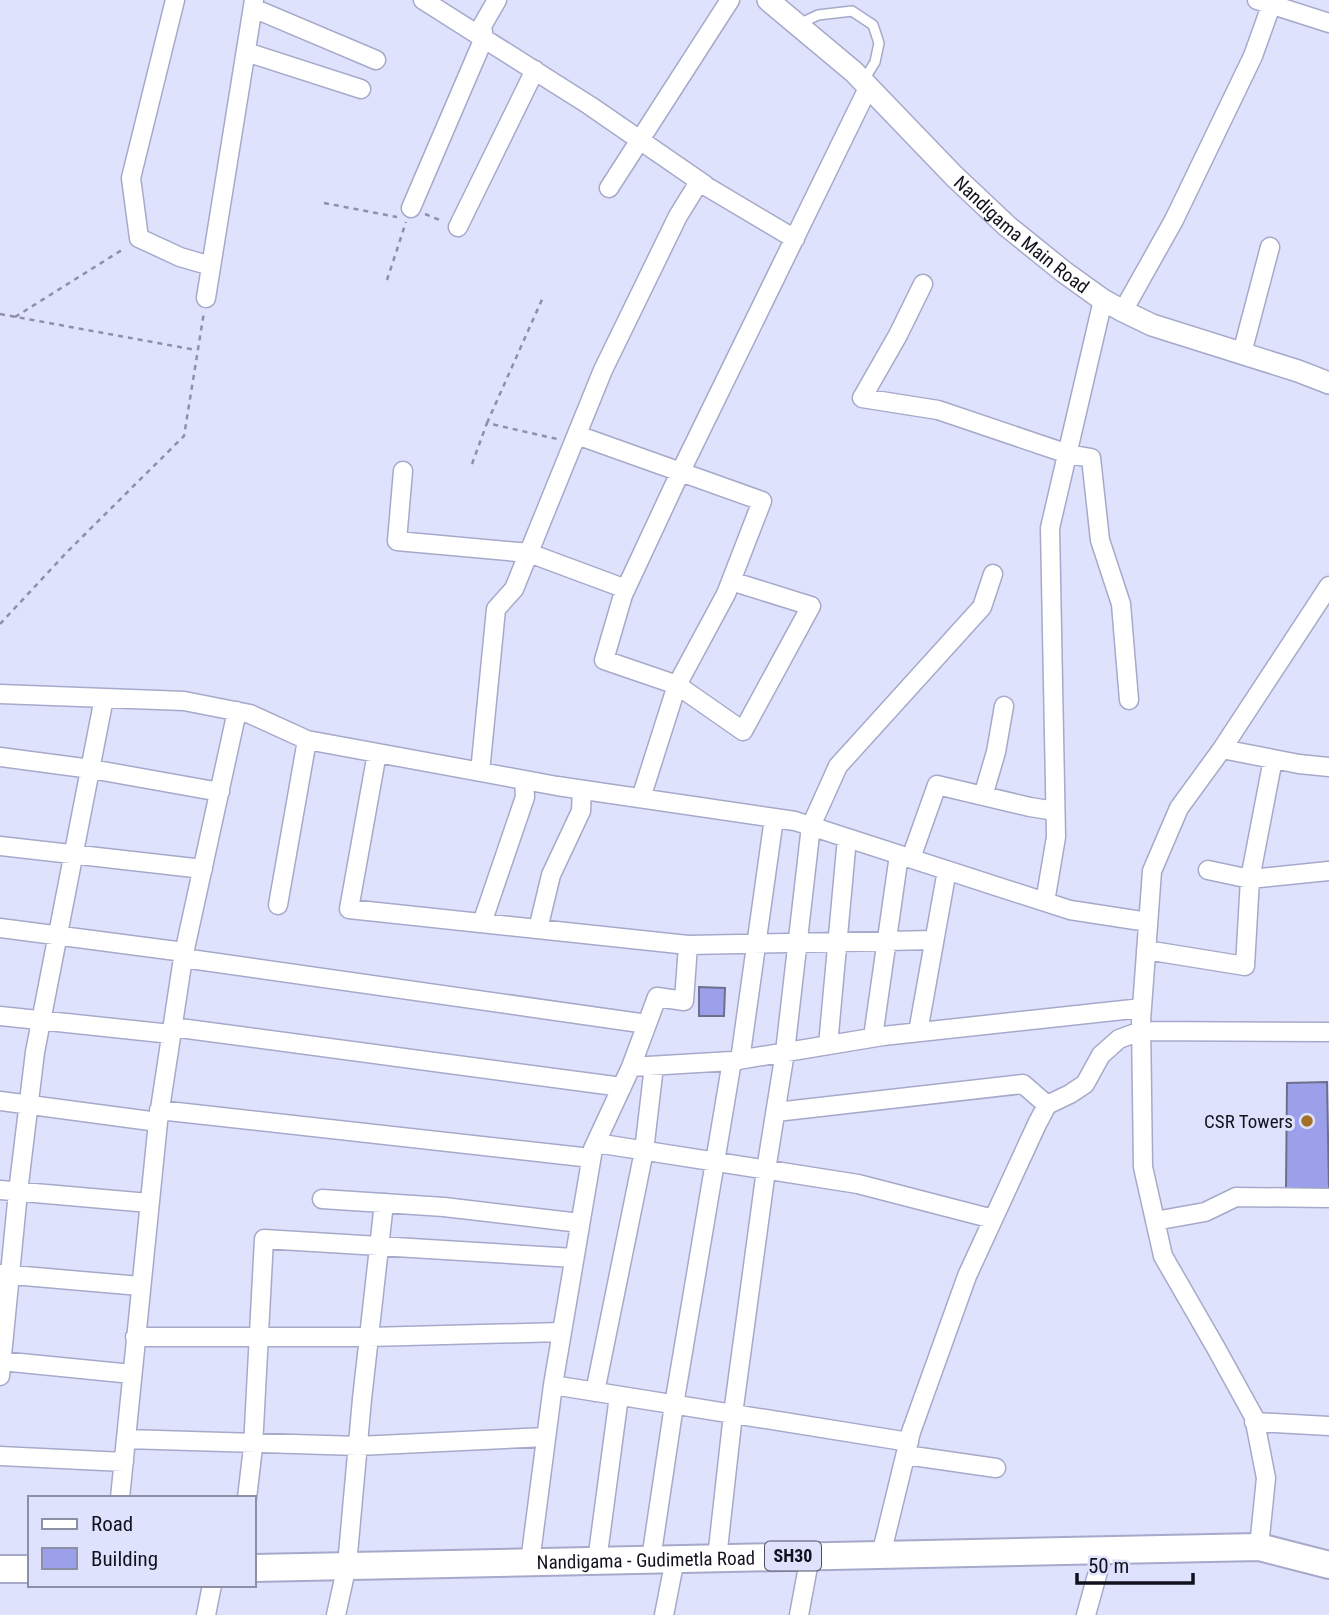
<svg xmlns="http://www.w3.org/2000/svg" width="1329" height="1615" viewBox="0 0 1329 1615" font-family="'Roboto Condensed',sans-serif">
<rect width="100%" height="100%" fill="#dfe2fd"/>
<path fill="#9ca0ea" stroke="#6d6f8d" stroke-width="2" d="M699,987L725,988L724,1016H699Z
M1327,1082L1329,1189L1286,1188L1287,1083Z"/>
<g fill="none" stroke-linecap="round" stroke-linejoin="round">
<g stroke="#a6a9c9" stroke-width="12">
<path id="service" d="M799,24L818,15L852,11L873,25L879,43L875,62L864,80"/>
</g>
<g stroke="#a6a9c9" stroke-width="21">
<path id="minor" d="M175,0L131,178L139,238L180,257L211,266
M423,0L589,105L705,185
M1257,0L1329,23
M253,8L376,60
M246,52L361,89
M609,188L730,0
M411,208L484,38L482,26L497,0
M458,227L535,70
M923,284L898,335L862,398L938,410L1068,454L1091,458L1100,540L1121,604L1129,700
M206,298L254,0
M1123,311L1174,220L1253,56L1273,0
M1242,353L1270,247
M577,435L762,501L726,594L677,685L743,731L811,606L731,581
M403,471L397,541L529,553L626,589
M0,694L184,701L250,714L307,740L557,786L795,821L1070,910L1148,922
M1222,749L1299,764L1329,767
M377,753L349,909L688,945L934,940
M0,757L91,769L220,792
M480,772L496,609L514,589L603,370L678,216L699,182L795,239
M983,796L996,752L1004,706
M641,798L677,685L604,660L623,595L678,477L869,86
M0,846L203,869
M911,858L937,785L1030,807L1055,811
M1208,870L1250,879L1328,871
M1045,902L1056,837L1050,528L1103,300
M278,905L307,740
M482,923L525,797L524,780
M0,928L184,952
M538,929L551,875L581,811L582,790
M1146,950L1245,966L1250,879L1273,759
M183,958L647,1024
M0,1016L171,1034
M172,1027L622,1087
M918,1032L947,870
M873,1037L899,855
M828,1045L847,838
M740,1060L774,818
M631,1067L657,997L684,1001L688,945
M0,1101L158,1122
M159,1110L591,1158
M776,1112L1023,1084L1047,1105
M596,1143L858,1184L993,1219
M0,1190L149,1203
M322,1199L444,1207L580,1223
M1155,1221L1205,1212L1236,1197L1329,1198
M1,1274L140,1286
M135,1337H369L562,1332
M0,1361L132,1374
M0,1376L18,1192L35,1052L104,698
M553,1385L909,1442
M595,1392L644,1151L654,1066
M1254,1422L1329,1426
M126,1439L358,1446L546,1437
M906,1455L996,1468
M0,1456L124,1462
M120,1498L158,1122L183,958L237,711
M247,1498L253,1447L264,1239L574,1258
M1259,1547L1266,1478L1254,1417L1216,1348L1163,1256L1143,1167L1141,1021L1152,871L1179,808L1222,749L1329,586
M881,1555L911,1432L967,1276L1037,1124L1047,1105L1070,1094L1085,1084L1101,1055L1119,1039L1141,1031L1329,1032
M717,1558L733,1414L766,1170L785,1052L811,826L838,766L982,607L993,574
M651,1559L674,1405L732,1061
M597,1561L619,1396
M530,1562L553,1385L593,1149L631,1067L732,1061L883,1036L1142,1008
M206,1615L212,1585
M336,1615L347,1565L362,1399L384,1203
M664,1615L675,1559
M799,1615L810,1556
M1086,1615L1104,1550"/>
</g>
<g stroke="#a6a9c9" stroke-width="24">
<g id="tertiary">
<path id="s1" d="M768,0L854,72L954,176L1007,226L1064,272L1103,300L1123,311L1152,325L1298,371L1329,383"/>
</g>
</g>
<g stroke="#a6a9c9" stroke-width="30">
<g id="primary">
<path id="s2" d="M254,1568L1259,1547L1329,1565"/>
<path d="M0,1569H30"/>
</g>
</g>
<path stroke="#8e90a5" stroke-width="2.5" stroke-dasharray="5 5" stroke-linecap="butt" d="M324,203L397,217
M425,214L442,221
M387,280L406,222
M0,314L196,350
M15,317L125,248
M487,423L544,295
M472,464L487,423L557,439
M0,624L67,552L184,436L204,312"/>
<use href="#service" stroke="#fff" stroke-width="9"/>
<use href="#minor" stroke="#fff" stroke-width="18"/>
<use href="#tertiary" stroke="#fff" stroke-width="21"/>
<use href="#primary" stroke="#fff" stroke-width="26"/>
</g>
<circle fill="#a47028" stroke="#dfe2fd" stroke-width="2.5" cx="1307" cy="1121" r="7"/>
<g text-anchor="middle" stroke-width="6" stroke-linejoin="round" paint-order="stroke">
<rect fill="#dfe2fd" stroke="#505061" stroke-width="2" x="765" y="1541.5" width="56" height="29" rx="5"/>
<g font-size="18" font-weight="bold" fill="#12121e">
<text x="793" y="1562">SH30</text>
</g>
<g font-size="19" fill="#12121e" stroke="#dfe2fd">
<text dy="7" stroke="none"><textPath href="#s1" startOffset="346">Nandigama Main Road</textPath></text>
<text dy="7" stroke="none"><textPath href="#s2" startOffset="392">Nandigama - Gudimetla Road</textPath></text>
</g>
<g font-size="19" fill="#12121e" stroke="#dfe2fd" text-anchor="end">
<text x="1293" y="1128">CSR Towers</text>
</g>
</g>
<rect x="28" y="1496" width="228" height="91" fill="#dfe2fd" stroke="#8d8fa4" stroke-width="2"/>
<rect x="42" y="1519" width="35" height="10" fill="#ffffff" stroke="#8d8fa4" stroke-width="2"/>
<text x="91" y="1531" font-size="21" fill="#12121e">Road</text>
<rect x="42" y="1548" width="35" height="21" fill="#9ca0ea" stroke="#8d8fa4" stroke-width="2"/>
<text x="91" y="1566" font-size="21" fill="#12121e">Building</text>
<path d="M1077 1573v10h116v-10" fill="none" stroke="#12121e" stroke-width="3.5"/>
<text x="1088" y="1573" font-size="21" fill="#12121e" stroke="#dfe2fd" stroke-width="5" paint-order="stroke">50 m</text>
</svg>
